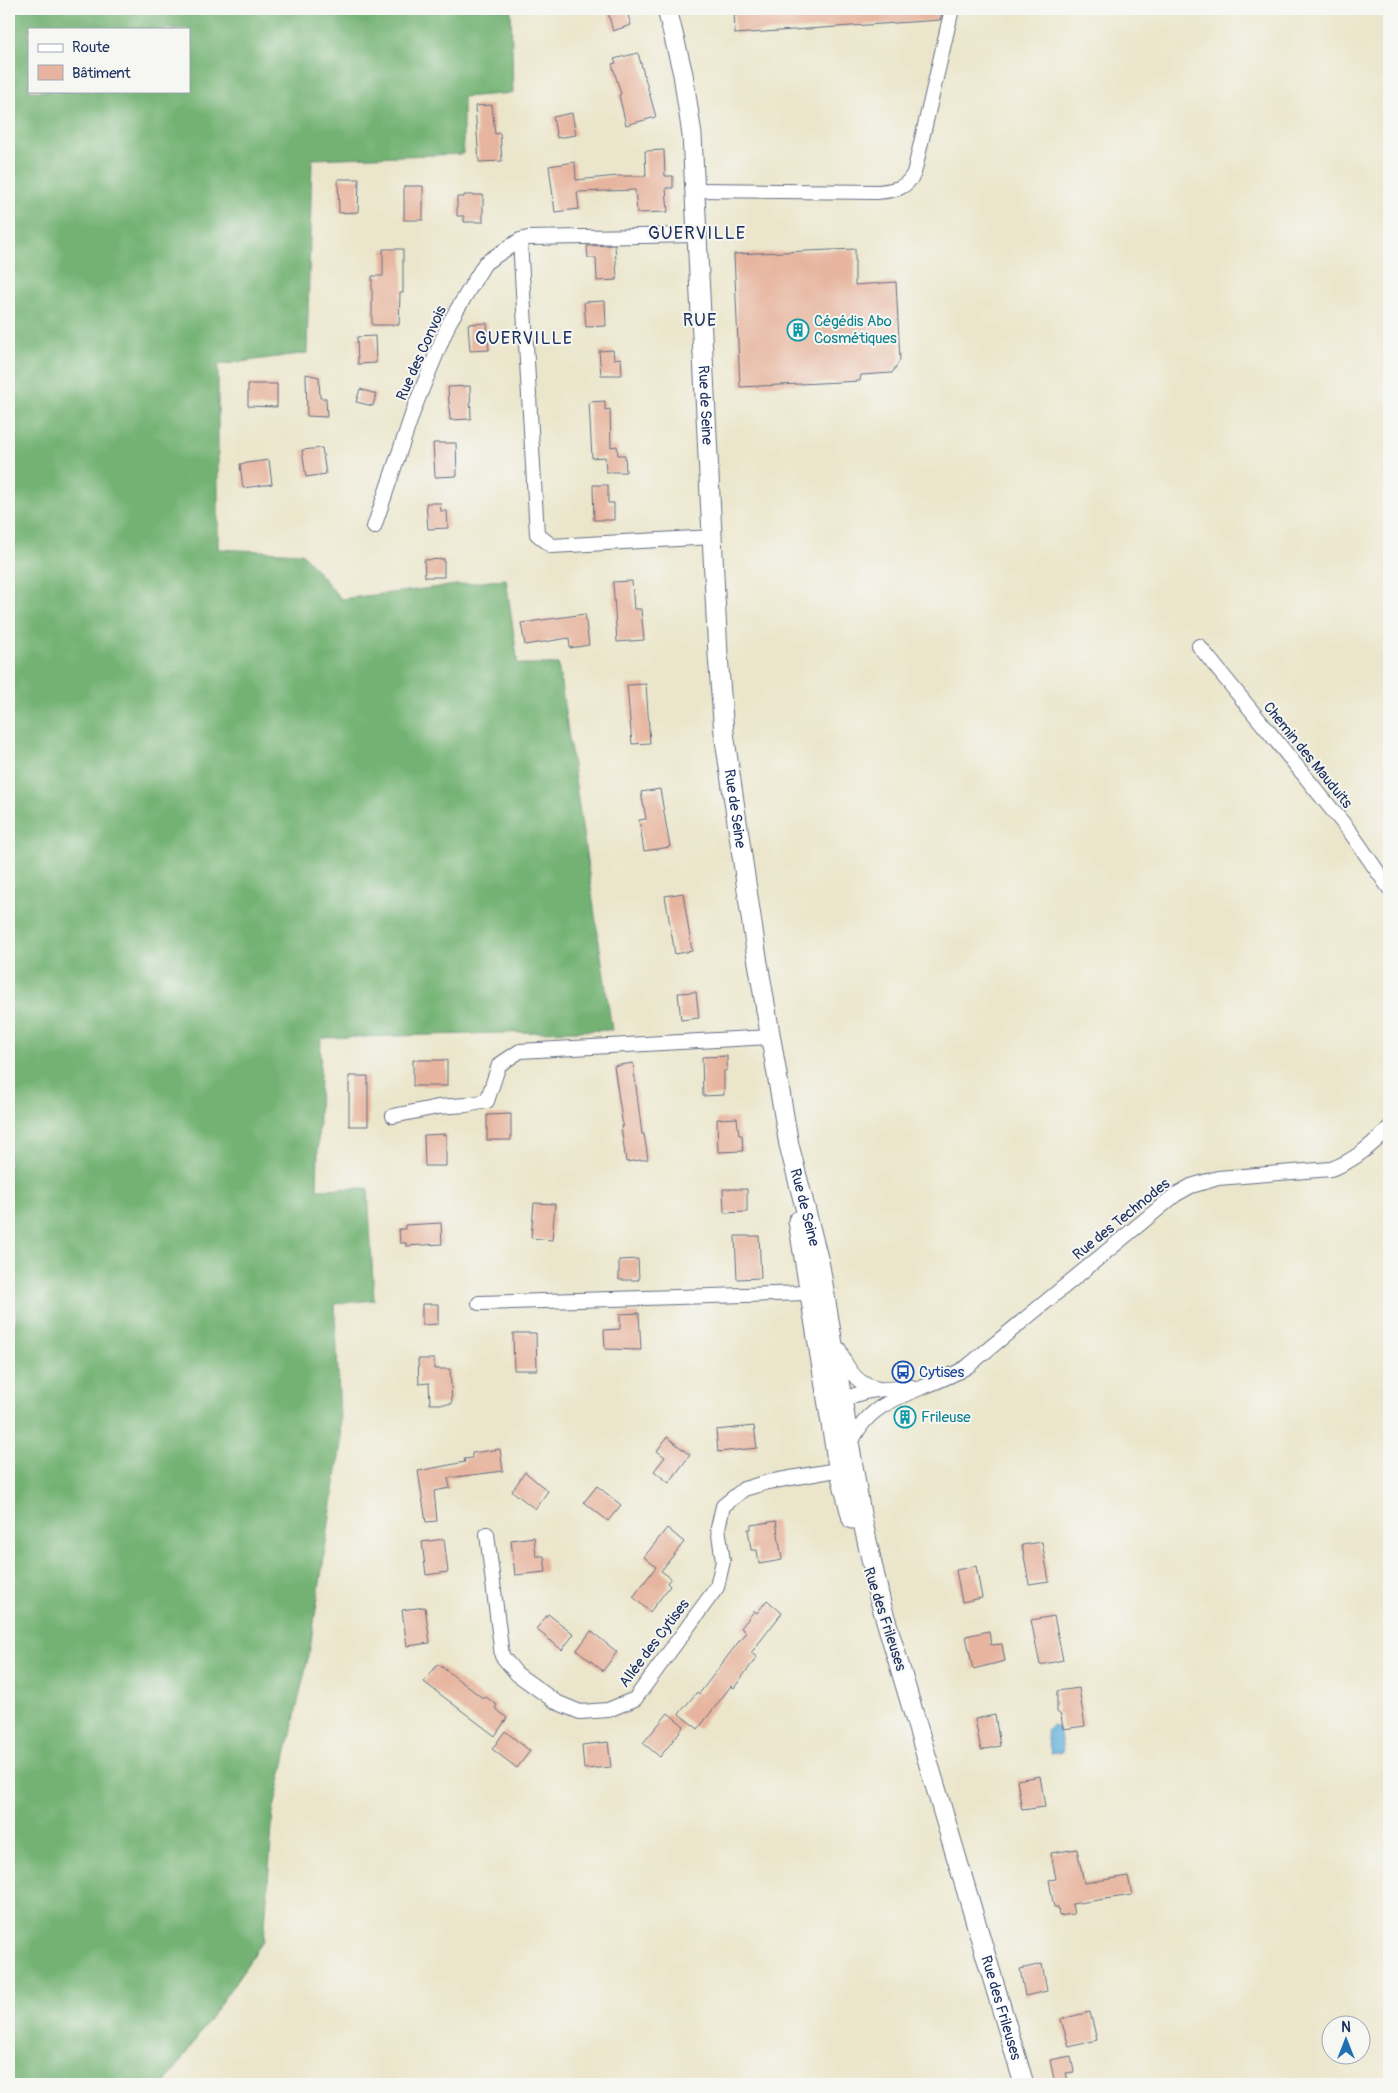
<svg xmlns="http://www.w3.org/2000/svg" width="1398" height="2093" viewBox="0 0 1398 2093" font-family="Pangolin,sans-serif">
<rect width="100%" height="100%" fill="#f6f6f2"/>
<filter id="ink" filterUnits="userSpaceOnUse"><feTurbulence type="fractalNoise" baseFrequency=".02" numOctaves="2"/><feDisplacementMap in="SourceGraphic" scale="10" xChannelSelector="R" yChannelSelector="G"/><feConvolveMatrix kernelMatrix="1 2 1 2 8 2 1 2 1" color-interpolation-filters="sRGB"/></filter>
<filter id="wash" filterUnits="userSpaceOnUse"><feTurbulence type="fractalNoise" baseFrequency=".0096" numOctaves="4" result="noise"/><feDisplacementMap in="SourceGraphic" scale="20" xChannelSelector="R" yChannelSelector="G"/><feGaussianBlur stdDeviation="1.12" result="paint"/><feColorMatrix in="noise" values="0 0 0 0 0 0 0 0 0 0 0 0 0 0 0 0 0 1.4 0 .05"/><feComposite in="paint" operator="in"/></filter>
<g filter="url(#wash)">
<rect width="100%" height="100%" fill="#ebe6cb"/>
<path fill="#73b273" stroke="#477068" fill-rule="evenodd" d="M9,9H511L513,93L463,97V154L312,159L307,353L218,365V549L302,553L341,599L506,579L518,664H558L612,1030L321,1038L317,1189L368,1188L374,1300L335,1304L341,1444L310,1649L273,1813L264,1940L165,2084H9V1390L16,1311L9,1291ZM29,29H189V91H29Z"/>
<path fill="#63b1dd" stroke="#3f709e" d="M1052,1725L1059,1728L1063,1752L1051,1754L1046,1730Z"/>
<g id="blocks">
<path fill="#e7b59f" d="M607,9H626L631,25L613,31Z
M734,9H943V10L940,20L735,34Z
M638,53L656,117L626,125L619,95L621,94L612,64L616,63L614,59Z
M492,105L495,134L500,133L502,161L479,162L475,106Z
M572,113L576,135L557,138L553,117Z
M664,150L665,176H673V188H666L668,212L637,213L635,190L577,192L579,209L555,212L549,166L575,162L576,180L618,176H646L645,151Z
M338,179H359L358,212L339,213Z
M404,186H423V220H404Z
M464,195H483V222H464V216H457V197H464Z
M615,245L617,280L597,281L596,258H588L587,246Z
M383,249H403V293H400L399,325H372V276H383Z
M855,249V285L896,282L900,360L892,373L861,375L860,381L740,387L734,254Z
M605,301L606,326L586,327L584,302Z
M487,323L489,350L470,351L468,324Z
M375,336L376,363L358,364L357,337Z
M613,350L614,359L621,358L622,375H601L599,351Z
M306,374L319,377L320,398H326L327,417L307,416Z
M248,384H277V407L248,406Z
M470,386L471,419L450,420L448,387Z
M360,389L376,394L373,406L356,402Z
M605,401V410L610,409L611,447L617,446L618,455H625L626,472H606L605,457L592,458L589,402Z
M433,443H456L457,476L435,477Z
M322,448L326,474L306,477L302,450Z
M269,460L272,484L243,488L240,464Z
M593,485H608V503H614V520H594Z
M426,503H440L441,511H447L448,528L428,529Z
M444,559V577H425L424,560Z
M632,581L634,609H641L644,640L617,642L613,582Z
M585,614L589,645L570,648L569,638L525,645L521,623Z
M646,684L650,743L632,744L627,685Z
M660,789L670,847L644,851L639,820L646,819L641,792Z
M683,893L692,951L675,954L665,896Z
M696,992L699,1018L681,1020L678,993Z
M727,1056V1070L724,1071V1095L703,1096L702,1057Z
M413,1060H447V1086H413Z
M633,1063L642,1134H644L648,1159L626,1162L621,1126H623L614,1066Z
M349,1076H368V1126H349Z
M511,1114V1140H487V1115Z
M737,1118L739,1135H742L743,1151L718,1152L717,1119Z
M446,1134V1166H425L424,1135Z
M723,1189H747V1212L724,1213Z
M534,1203L555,1204L552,1240L531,1238Z
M441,1223L442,1244L406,1246V1243H400L399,1229H405V1225Z
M735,1236H759L761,1278L737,1279Z
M638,1259L639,1280H619V1260Z
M422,1304H438V1324L422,1325Z
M639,1313L641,1350L605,1349L604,1330L620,1329V1314Z
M513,1333H536L537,1370H514Z
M418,1359H434V1369H450L452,1404H430L429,1383L419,1384Z
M754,1426L757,1448L718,1452L716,1430Z
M667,1437L690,1455L669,1483L654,1471L665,1457L657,1451Z
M500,1449L503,1471L448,1478L450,1488L434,1491L437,1521L426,1522L418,1471L465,1462L464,1459L472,1458V1453Z
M525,1472L548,1491L535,1509L512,1491Z
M597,1486L621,1505L608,1521L584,1502Z
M776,1521L782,1560L759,1564L757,1550H751L748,1529H751V1525Z
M667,1528L684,1542L661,1571L671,1578L667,1583L670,1586L650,1612L633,1597L656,1567L644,1557Z
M534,1537L536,1556H544L546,1572L515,1575L511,1540Z
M444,1539L448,1572L426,1575L422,1542Z
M1042,1542L1049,1581L1029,1584L1022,1545Z
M976,1566L982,1598L962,1602L956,1570Z
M767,1600L782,1613L751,1653L757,1657L734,1688L731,1686L698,1729L679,1714L697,1692L699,1694L746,1632L741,1628L754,1611L757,1613Z
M425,1607L430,1643L407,1646L402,1610Z
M548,1614L574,1634L562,1650L536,1629Z
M1054,1616L1063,1660L1040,1665L1031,1620Z
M591,1631L617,1652L603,1671L577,1650Z
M989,1631L991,1645L1002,1644L1005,1661L973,1669L966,1636Z
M438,1664L484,1699L486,1697L497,1705L495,1708L507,1718L495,1736L424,1682Z
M1079,1688L1085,1726L1063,1729L1061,1715L1057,1712V1691Z
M668,1713L684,1726L660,1757L643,1743Z
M995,1715L1000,1746L981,1750L975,1719Z
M505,1731L530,1751L517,1768L492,1749Z
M608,1742L611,1767L584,1769L582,1745Z
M1040,1776L1045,1807L1022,1810L1017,1780Z
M1077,1849L1084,1883L1128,1876L1132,1895L1072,1904L1074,1914L1059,1916L1058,1907H1054L1049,1880L1056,1879L1051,1853Z
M1042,1964L1047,1991L1025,1996L1020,1969Z
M1090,2012L1097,2040L1069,2047L1061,2019Z
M1071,2056L1074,2072L1066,2073L1069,2084H1055L1050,2060Z"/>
</g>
</g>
<g filter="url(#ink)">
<use href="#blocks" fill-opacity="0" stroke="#646f84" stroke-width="1"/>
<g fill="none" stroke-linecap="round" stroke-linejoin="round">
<g stroke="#646f84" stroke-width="16">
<path id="street" d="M695,190L878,192C895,190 906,189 914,173L952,9
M520,240L537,534L552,546L713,537
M374,527L415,406L449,323L485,263L520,240L528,238L697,235
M1199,646L1351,833L1389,888
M393,1116L438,1107L466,1105L487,1101L499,1065L520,1051L771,1037
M479,1303L809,1293
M839,1349C846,1368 857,1386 879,1389
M836,1408C854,1387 887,1390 912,1387
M850,1447C868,1393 927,1393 968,1366L1175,1195L1191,1186L1218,1178L1331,1169C1354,1161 1372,1145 1389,1128
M487,1534L502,1656L517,1674L556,1702L580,1712L608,1710L635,1699L717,1587L723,1561L718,1528L723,1506L744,1489L768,1482L848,1468"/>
</g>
<g stroke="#646f84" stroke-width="21">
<g id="secondary">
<path id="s1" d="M667,9L683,74L692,135L718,655L724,733L756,951L789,1145L820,1266L861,1514L880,1599"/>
<path d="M798,1221L837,1460L852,1519"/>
<path id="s2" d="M876,1587L1024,2084"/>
</g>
</g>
<use href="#street" stroke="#fff" stroke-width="14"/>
<use href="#secondary" stroke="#fff" stroke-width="19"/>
</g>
</g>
<defs>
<g id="building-ring" transform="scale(1.125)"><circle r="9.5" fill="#f6f6f2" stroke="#0f9aa8" stroke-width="1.5"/><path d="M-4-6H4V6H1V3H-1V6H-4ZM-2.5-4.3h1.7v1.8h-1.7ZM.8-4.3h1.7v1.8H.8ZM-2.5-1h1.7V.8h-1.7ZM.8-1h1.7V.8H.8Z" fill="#0f9aa8"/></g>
<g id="bus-ring" transform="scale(1.125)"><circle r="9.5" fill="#f6f6f2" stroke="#1a4fb4" stroke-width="1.5"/><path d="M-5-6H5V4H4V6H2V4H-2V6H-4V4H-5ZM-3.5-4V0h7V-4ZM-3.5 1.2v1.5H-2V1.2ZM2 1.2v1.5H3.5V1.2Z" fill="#1a4fb4"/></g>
</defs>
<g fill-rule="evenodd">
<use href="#building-ring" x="798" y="330"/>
<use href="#bus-ring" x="903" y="1372"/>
<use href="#building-ring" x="905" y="1417"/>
</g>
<g text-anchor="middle" stroke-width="4" stroke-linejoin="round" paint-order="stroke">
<g font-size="15" fill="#0d838f" stroke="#f6f6f2" text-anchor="start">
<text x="814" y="326">Cégédis Abo<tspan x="814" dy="17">Cosmétiques</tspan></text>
<text x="921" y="1422">Frileuse</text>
</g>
<g font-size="15" fill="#1b2f5e" stroke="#f6f6f2">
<text transform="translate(421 353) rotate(-66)" y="5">Rue des Convois</text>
<text dy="5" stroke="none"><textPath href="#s1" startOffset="399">Rue de Seine</textPath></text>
<text transform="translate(1308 755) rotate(51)" y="5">Chemin des Mauduits</text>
<text dy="5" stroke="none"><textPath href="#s1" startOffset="804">Rue de Seine</textPath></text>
<text dy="5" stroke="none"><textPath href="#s1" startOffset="1209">Rue de Seine</textPath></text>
<text transform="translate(1121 1219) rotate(-39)" y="5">Rue des Technodes</text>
<text transform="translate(885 1619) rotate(72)" y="5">Rue des Frileuses</text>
<text transform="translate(654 1643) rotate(-53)" y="5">Allée des Cytises</text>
<text dy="5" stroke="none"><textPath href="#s2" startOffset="439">Rue des Frileuses</textPath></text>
</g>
<g font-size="15" fill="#164399" stroke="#f6f6f2" text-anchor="start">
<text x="919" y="1377">Cytises</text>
</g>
<g font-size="18" letter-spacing="1" fill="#1b2f5e" stroke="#f6f6f2">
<text x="697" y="239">GUERVILLE</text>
<text x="700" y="326">RUE</text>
<text x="524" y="344">GUERVILLE</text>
</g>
</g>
<rect width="1398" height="2093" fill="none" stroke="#f6f6f2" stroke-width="30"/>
<rect x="28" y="28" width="162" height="65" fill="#f6f6f2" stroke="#9ea6b7"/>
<rect x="38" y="44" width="25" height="8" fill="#ffffff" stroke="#9ea6b7"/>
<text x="72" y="52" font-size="15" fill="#1b2f5e">Route</text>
<rect x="38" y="65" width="25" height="15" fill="#e7b59f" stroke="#9ea6b7"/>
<text x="72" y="78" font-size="15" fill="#1b2f5e">Bâtiment</text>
<g transform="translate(1346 2040)"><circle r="24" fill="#f6f6f2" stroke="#9ea6b7"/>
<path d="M0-4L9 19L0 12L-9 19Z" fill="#1f6fb2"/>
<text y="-8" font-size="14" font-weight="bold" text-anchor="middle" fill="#1b2f5e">N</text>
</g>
</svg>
